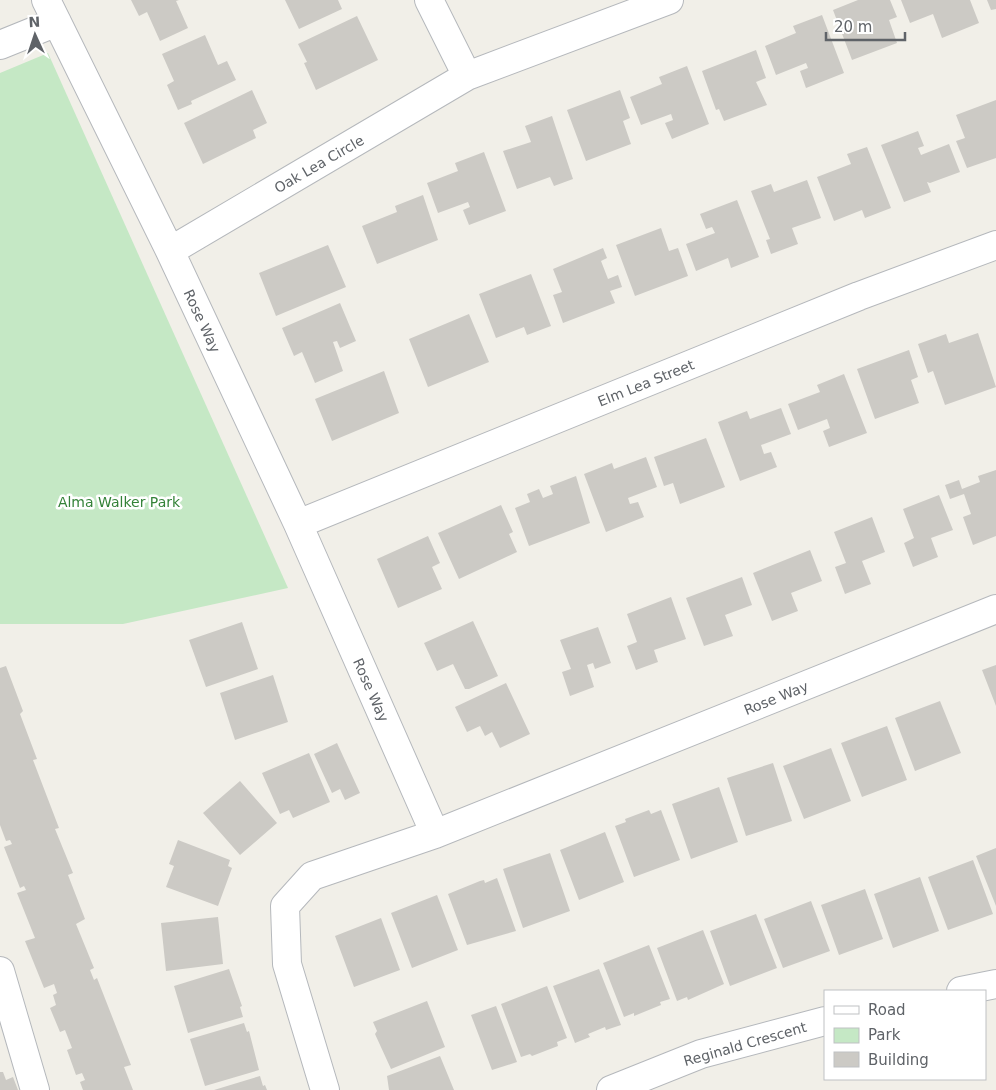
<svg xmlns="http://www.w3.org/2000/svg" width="996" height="1090" viewBox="0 0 996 1090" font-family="'DejaVu Sans',sans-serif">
<rect width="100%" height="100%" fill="#f1efe8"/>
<path fill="#c5e8c5" d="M48,53L288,588L123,624H0V73Z"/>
<path fill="#cccac5" d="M131,0H179L176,1L188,28L160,41L147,12L139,16Z
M285,0H338L342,9L299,29Z
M858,0H890L897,17L889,20L897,43L852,60L833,10Z
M901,0H970L979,23L942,38L933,14L910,23Z
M987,0H996V9L991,10Z
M822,15L844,73L806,88L800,71L808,68L806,63L776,75L765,46L796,33L793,26Z
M357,16L378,60L316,90L304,63L307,62L298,44Z
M205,35L218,65L227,61L236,80L191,101L192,104L178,110L167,85L174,81L162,54Z
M756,50L766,78L756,82L767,105L724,121L719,109L716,110L702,71Z
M687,66L709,124L672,139L665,123L673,120L671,114L641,125L630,97L662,84L659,77Z
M252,90L267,123L253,130L256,138L203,164L184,123Z
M620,90L630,118L623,121L631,144L586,161L567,110Z
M996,100V158L967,168L956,141L965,138L956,115Z
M552,116L573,179L554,186L550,177L517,189L503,151L531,142L525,126Z
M918,131L924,146L918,148L921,155L949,144L960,172L930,183L927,182L931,192L904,202L881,145Z
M867,147L891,208L865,218L862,210L834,221L817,177L851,164L847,154Z
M484,152L506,211L469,225L463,210L470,207L468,202L438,213L427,183L458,171L455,163Z
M807,180L821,218L792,228L798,244L771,254L766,240L770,239L751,191L771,184L774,192Z
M423,195L438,240L377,264L362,226L397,212L395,206Z
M737,200L759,257L731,268L728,258L696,271L686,244L715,233L712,227L706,229L700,214Z
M661,228L669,251L678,248L688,276L635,296L616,245Z
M328,245L346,287L276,316L259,273Z
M603,248L607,258L601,261L608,279L618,275L622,287L610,291L615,303L563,323L553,295L562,292L553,269Z
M531,274L551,326L527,335L524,327L496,338L479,294Z
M340,303L356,341L340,348L337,341L333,342L343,371L315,383L302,352L294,356L282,328Z
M469,314L489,362L428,387L409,339Z
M978,333L996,387L945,405L933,371L928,373L918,344L946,334L949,343Z
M909,350L918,377L911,380L919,403L875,419L857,369Z
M384,371L399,413L332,441L315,399Z
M844,374L867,433L829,447L823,431L830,428L827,419L798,430L788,404L820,392L817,385Z
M781,408L791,434L761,445L764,454L771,452L777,467L740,481L718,422L747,411L750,419Z
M706,438L725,487L680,504L673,483L664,486L654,457Z
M646,457L657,487L628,498L630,504L638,502L644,517L606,532L584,474L612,463L614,469Z
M996,470V536L973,545L963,517L971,514L964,494L950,499L945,485L959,480L962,489L980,482L978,476Z
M576,476L590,523L529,546L515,508L530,502L527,494L539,489L543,498L553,494L550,486Z
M939,495L953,530L931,538L938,557L913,567L904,543L914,538L903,509Z
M501,505L513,532L509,534L517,552L459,579L438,533Z
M872,517L885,552L862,561L871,584L845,594L835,567L846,563L834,532Z
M428,536L440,563L432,567L442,589L398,608L377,559Z
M810,550L822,581L791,593L798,611L772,621L753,573Z
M742,577L752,605L725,615L733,636L704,646L686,598Z
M671,597L686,639L654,650L658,662L636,670L627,646L637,642L627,614Z
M473,621L498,676L469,689H465L453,664L437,671L424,643Z
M242,622L258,669L206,687L189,640Z
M598,627L611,663L595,669L593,663L587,665L594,687L570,696L562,672L571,669L560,640Z
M996,665V706L982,670Z
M6,666L23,711L20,714L37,759L33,760L59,828L55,829L73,873L68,875L85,919L76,924L94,968L90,970L94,980L97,978L131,1065L124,1067L133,1090H83L80,1082L85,1080L82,1073L76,1075L67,1050L72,1048L65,1030L60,1032L50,1008L56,1005L53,995L57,993L54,984L44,988L25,941L35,938L17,893L26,890L24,886L20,888L4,847L12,844L10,840L6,841L0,825V668Z
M273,675L288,722L235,740L220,693Z
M506,683L530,734L500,748L492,732L485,736L480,726L467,732L455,707Z
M940,701L961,753L915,771L895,718Z
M887,726L907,780L862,797L841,743Z
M337,743L360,793L345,800L340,789L332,793L314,754Z
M831,748L851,801L804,819L783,766Z
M309,753L330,802L293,818L289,810L280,814L262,773Z
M773,763L792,821L746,836L727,778Z
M240,781L277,823L240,855L203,813Z
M719,787L738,842L691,859L672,804Z
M649,810L651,814L661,810L680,860L634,877L615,826L626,822L625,819Z
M605,832L624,882L579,900L560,850Z
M178,840L230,860L228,866L232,868L218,906L166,887L174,866L169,864Z
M996,848V906L976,856Z
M550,853L570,911L523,928L503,869Z
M973,860L993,914L948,930L928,877Z
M920,877L939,931L893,948L874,894Z
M497,878L516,931L467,945L448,894L480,881L484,880L485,883Z
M865,889L883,939L839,955L821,905Z
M437,895L458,950L412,968L391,913Z
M811,901L830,951L783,968L764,919Z
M756,914L777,968L730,986L710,931Z
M218,917L223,964L166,971L161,923Z
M381,918L400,970L354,987L335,936Z
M703,930L724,984L688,1000L687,997L677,1001L657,948Z
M649,945L670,999L660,1002L661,1005L634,1016V1013L624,1017L603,963Z
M229,969L242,1006L240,1007L243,1017L188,1033L174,986Z
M599,969L621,1025L606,1030L605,1027L588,1034L590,1037L575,1043L553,986Z
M547,986L567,1038L557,1042L558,1046L532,1056L530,1054L521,1057L501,1004Z
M427,1001L445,1047L391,1069L375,1034L377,1031L373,1022Z
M496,1006L517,1062L492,1070L471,1015Z
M244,1023L247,1032L249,1031L259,1070L205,1086L190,1039Z
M440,1056L454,1090H389L387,1076Z
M0,1072H3L6,1080L13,1077L18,1090H0Z
M260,1076L263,1086L265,1085L267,1090H214Z"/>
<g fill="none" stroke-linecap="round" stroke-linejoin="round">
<g stroke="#b5b8bc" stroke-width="30">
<path id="minor" d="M46,0L170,251L298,524L435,834
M429,0L467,76
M0,45L57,22
M170,251L467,76L669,0
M298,524L859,296L996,245
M0,971L35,1090
M961,991L996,984
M325,1090L287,964L285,906L312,876L435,834L996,609
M611,1090L701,1054L825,1021"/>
</g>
<use href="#minor" stroke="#fff" stroke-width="28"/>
</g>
<g text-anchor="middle" stroke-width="5" stroke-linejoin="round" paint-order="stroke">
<g font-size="14" fill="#5f6368" stroke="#fff">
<text transform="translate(319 164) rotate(-30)" y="5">Oak Lea Circle</text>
<text transform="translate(202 321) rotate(65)" y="5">Rose Way</text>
<text transform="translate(646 383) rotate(-22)" y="5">Elm Lea Street</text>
<text transform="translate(371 690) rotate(66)" y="5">Rose Way</text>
<text transform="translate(776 698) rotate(-22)" y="5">Rose Way</text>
<text transform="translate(745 1044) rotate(-16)" y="5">Reginald Crescent</text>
</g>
<g font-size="14" fill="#348238" stroke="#fff">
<text x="119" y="507">Alma Walker Park</text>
</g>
</g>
<rect x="824" y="990" width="162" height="90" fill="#ffffff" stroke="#bfc1c3"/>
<rect x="834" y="1006" width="25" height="8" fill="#ffffff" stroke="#bfc1c3"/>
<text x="868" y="1015" font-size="15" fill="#5f6368">Road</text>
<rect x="834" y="1028" width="25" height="15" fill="#c5e8c5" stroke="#bfc1c3"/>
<text x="868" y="1040" font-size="15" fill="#5f6368">Park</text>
<rect x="834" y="1052" width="25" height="15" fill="#cccac5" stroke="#bfc1c3"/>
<text x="868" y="1065" font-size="15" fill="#5f6368">Building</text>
<g transform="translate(35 35) rotate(357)" stroke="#ffffff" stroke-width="4" paint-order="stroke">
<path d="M0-4L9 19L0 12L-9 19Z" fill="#5f6368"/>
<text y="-8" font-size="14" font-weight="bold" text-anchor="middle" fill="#5f6368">N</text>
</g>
<path d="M826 32v8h79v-8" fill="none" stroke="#5f6368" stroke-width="2.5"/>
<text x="834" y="32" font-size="15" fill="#5f6368" stroke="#ffffff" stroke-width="4" paint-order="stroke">20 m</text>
</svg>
